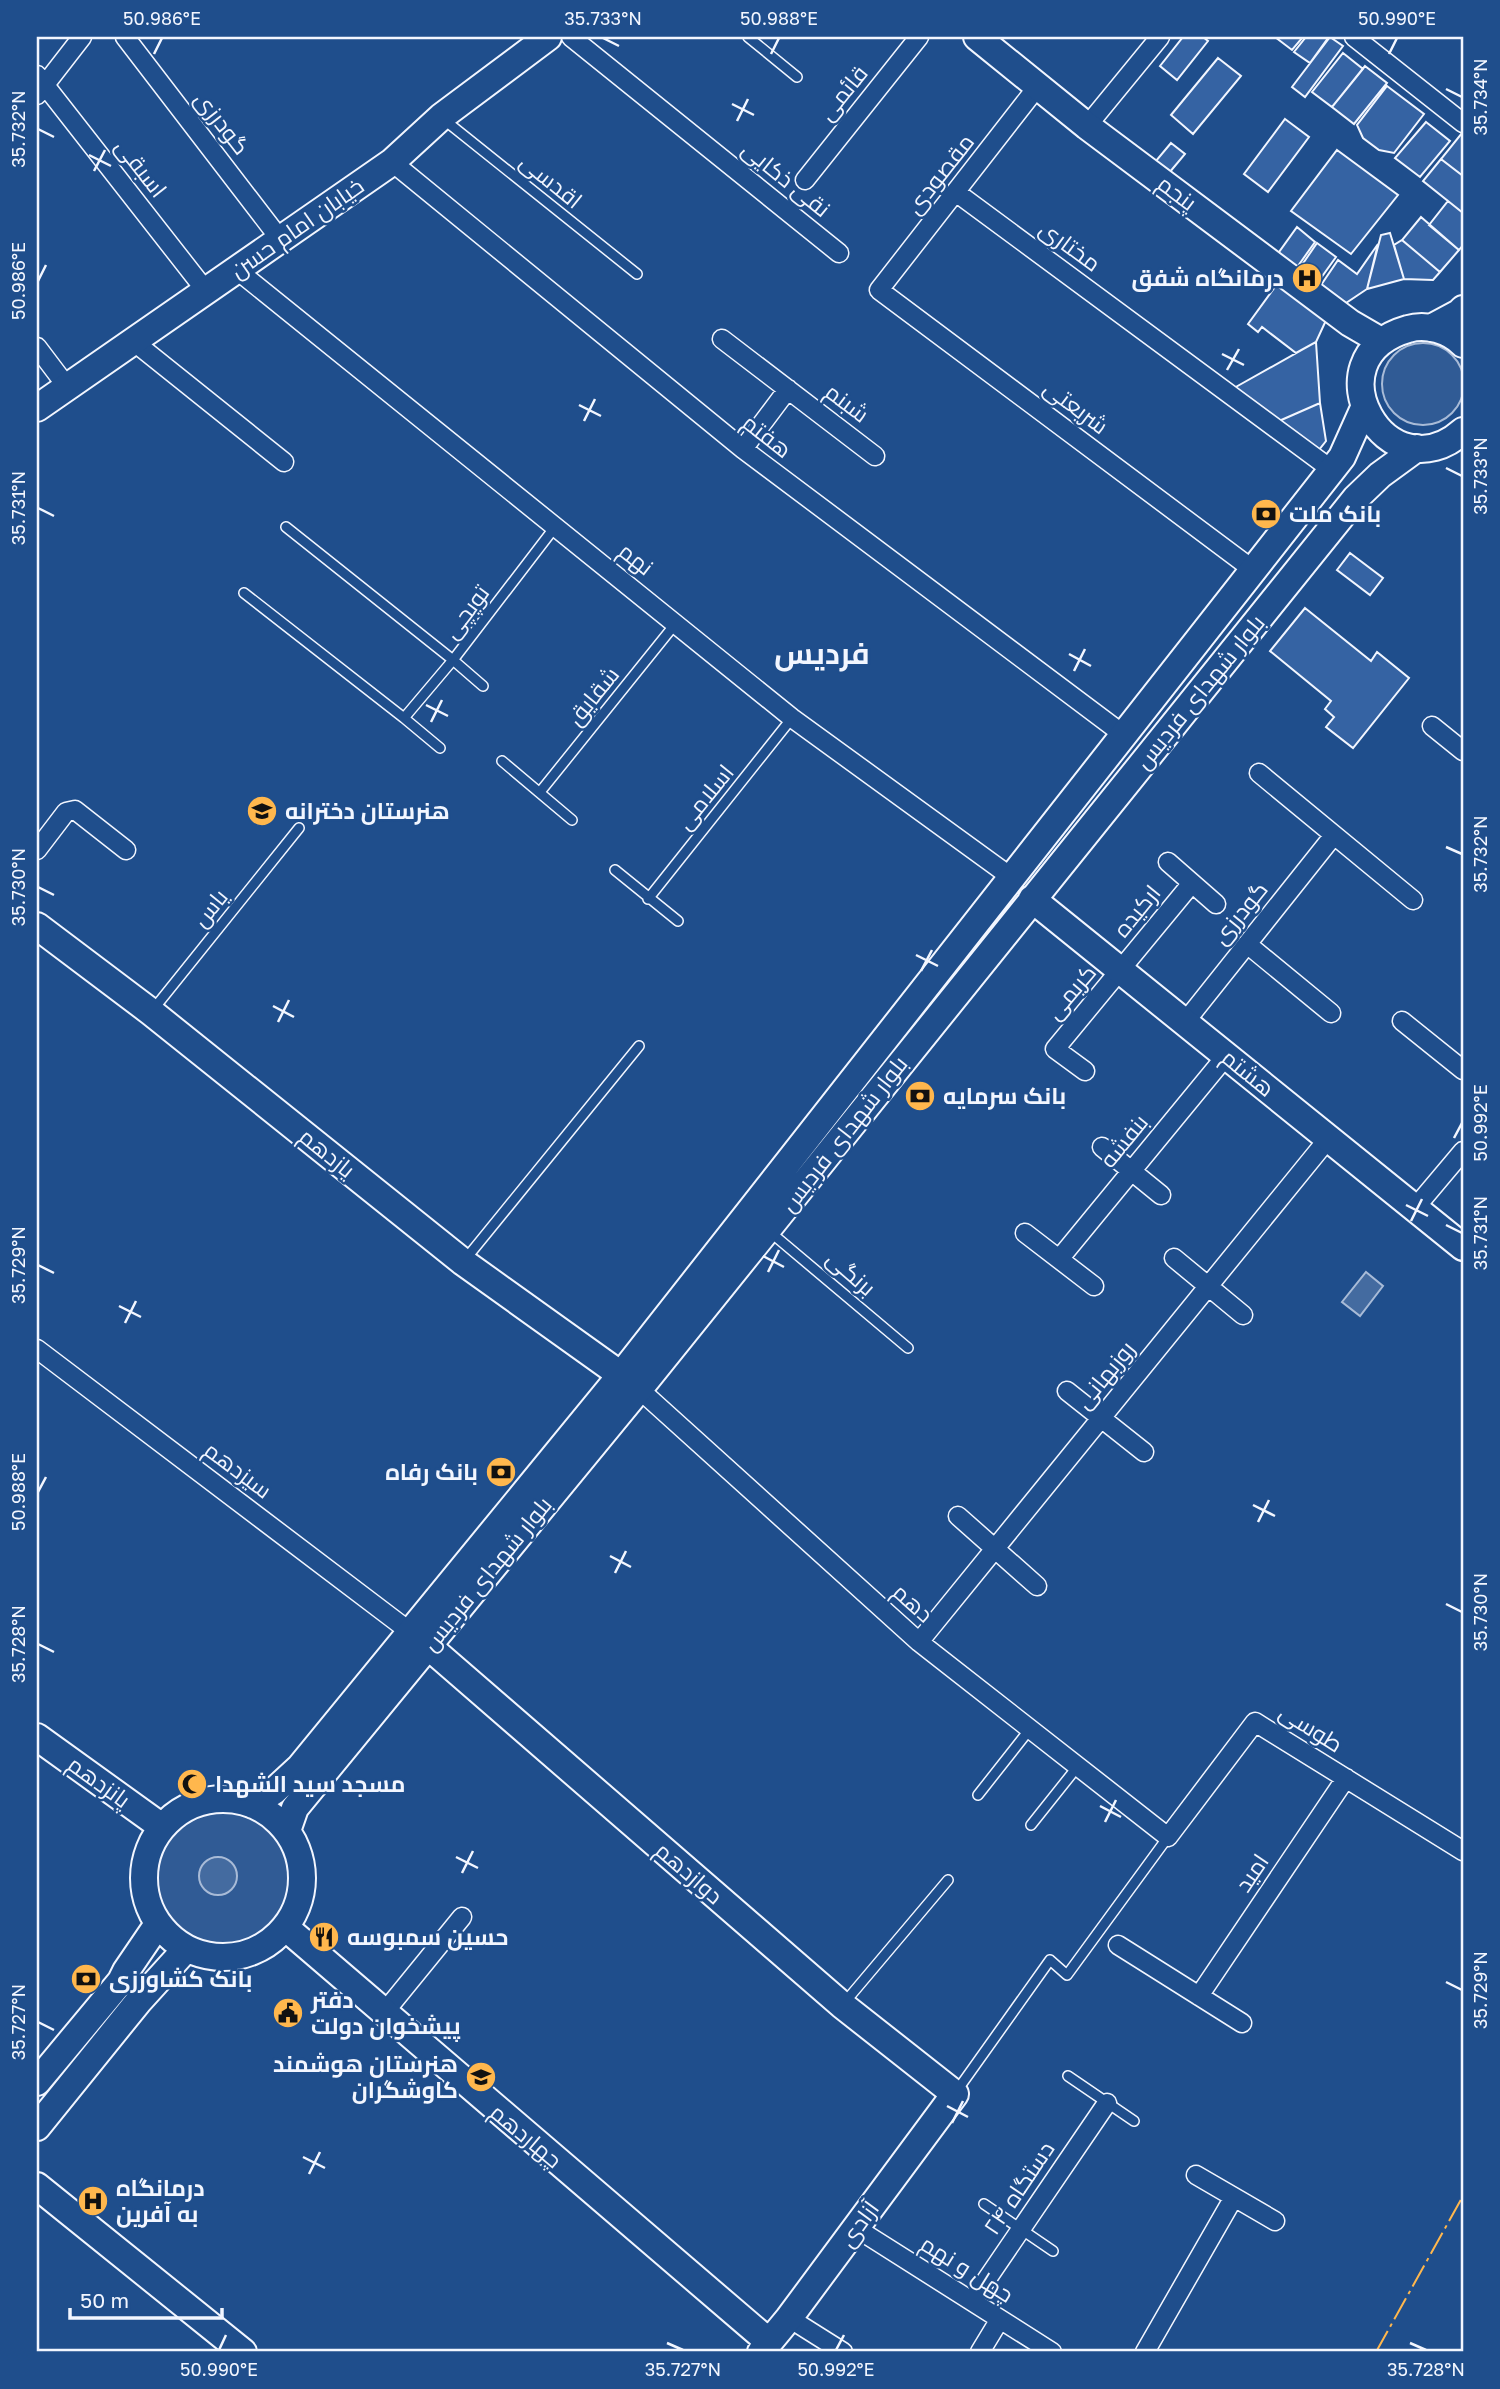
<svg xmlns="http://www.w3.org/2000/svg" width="1500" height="2389" viewBox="0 0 1500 2389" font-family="'Golos Text',Cairo,sans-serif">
<rect width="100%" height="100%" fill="#1f4e8c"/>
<path fill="#305b95" stroke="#a8bbd7" stroke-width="2" d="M1382 384a41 41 0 1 1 82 0a41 41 0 1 1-82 0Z
M154 1875a70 70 0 1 1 140 0a70 70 0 1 1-140 0Z"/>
<path fill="#446ba0" stroke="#a8bbd7" stroke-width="2" d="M1366,1272L1383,1286L1360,1316L1342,1302Z
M199 1876a19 19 0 1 1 38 0a19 19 0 1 1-38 0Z"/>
<path fill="#3563a3" stroke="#f2f6ff" stroke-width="2" d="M1183,37H1203L1208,41L1177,80L1160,66Z
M1275,37H1303L1292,50Z
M1306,37L1328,38L1310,63L1294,52Z
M1330,37L1343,46L1305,97L1292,87Z
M1343,53L1363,69L1332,107L1312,92Z
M1218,58L1241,76L1193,134L1171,115Z
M1365,66L1387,83L1354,124L1332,107Z
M1387,86L1424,114L1394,153L1379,150L1363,138L1357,125Z
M1285,119L1309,137L1268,192L1244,174Z
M1426,122L1450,141L1420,177L1395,158Z
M1462,133L1463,134V176L1441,159Z
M1171,143L1185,154L1169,173L1155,162Z
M1337,150L1398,195L1351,254L1291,211Z
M1441,159L1463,176V213L1423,181Z
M1448,201L1463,213V245L1459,250L1429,225Z
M1421,217L1459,250L1440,272L1402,240Z
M1297,227L1315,242L1293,273L1274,259Z
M1390,233L1404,279L1367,289L1381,235Z
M1402,240L1440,272L1433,280L1404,279L1394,245Z
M1317,243L1336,257L1313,289L1295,275Z
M1378,244L1367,289L1340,307L1317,291L1338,260L1357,274Z
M1280,280L1328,316L1316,342L1296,353L1262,327L1258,332L1248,324Z
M1316,342L1320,403L1279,421L1234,388Z
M1320,403L1326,441L1318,451L1279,421Z
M1350,553L1383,578L1370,595L1337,570Z
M1305,608L1371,661L1377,652L1409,678L1353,748L1326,727L1334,717L1325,709L1331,701L1270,651Z"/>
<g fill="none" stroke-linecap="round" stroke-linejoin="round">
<g stroke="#f2f6ff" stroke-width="12">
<path id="lane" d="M748,37L797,77
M442,118L637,274
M286,527L453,660L483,686
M244,593L404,718L440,748
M404,718L453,660L555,527
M502,761L572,820
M540,792L676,623
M615,870L678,921
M648,899L792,718
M152,1011L299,828
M769,1231L908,1348
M464,1261L639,1046
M978,1795L1030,1729
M1031,1825L1078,1766
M845,2002L948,1880
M1068,2076L1134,2121
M956,2092L1050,1960L1067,1975L1168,1837
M984,2204L1053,2251"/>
</g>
<g stroke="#f2f6ff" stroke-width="21">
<path id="street" d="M125,37L280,239
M571,37L839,253
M1354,37L1463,123
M37,75L206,291
M1038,86L879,290L1244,563
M37,95L82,37
M1087,126L1160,37
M392,162L743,449L1124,735
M805,180L919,37
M957,193L1324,464
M237,270L792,718L1011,877
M722,339L875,456
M133,341L284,462
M37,347L68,388
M743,449L788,389
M1432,726L1463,751
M1259,773L1413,900
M37,850L66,812L75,810L126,850
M1168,862L1216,904
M1247,944L1331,1013
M1402,1021L1463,1070
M1185,1022L1334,835
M1085,1071L1055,1049L1192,883
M1102,1147L1161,1195
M1415,1208L1463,1151
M1025,1233L1094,1286
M1060,1258L1226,1056
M1174,1258L1243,1315
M37,1349L409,1631
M639,1389L919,1642L1168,1837L1255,1722L1463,1851
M1067,1391L1144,1452
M958,1516L1037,1586
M919,1642L1328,1139
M1118,1945L1242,2023
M1199,1996L1346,1778
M383,2014L462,1917
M1196,2175L1275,2221
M856,2228L1052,2352
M972,2301L1107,2103
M789,2318L843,2352
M980,2352L1000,2319
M1145,2352L1234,2197"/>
</g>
<g stroke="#f2f6ff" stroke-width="30">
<path id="secondary" d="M977,37L1087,126L1350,323L1381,341
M1431,328L1459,313L1463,309
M1463,344C1450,331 1427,323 1408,329C1307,358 1388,498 1463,431
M37,408L392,162L441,117L548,37
M1032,899L1463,1247
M37,926L151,1012L463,1262L621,1375
M428,1646L842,2005L955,2094L789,2318L761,2352
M37,1737L162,1827
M144 1878a79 79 0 1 1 158 0a79 79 0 1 1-158 0Z
M253,1805L274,1791L300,1767L621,1375L1342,457L1364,408
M287,1831L295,1808L639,1389L1356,498L1380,475L1417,448
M285,1927L769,2342
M37,2082L121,1981L126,1971L158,1924
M37,2127L138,2002L186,1949
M37,2186L243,2352"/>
</g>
<use href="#lane" stroke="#1f4e8c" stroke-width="9"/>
<use href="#street" stroke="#1f4e8c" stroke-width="18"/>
<use href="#secondary" stroke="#1f4e8c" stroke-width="26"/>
<path stroke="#ffb74d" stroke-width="2" stroke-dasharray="24 5 3.5 5" stroke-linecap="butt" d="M1376,2352L1463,2196"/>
</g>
<path fill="none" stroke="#f2f6ff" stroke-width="2.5" d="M603,38L619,46M154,54L162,38M771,54L779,38M1389,54L1397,38M1446,89L1462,97M732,104L754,115M737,121L748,99M38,129L54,137M89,155L111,166M94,171L105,150M38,281L46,265M1222,354L1244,365M1227,370L1239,349M579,405L601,416M584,421L595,399M1446,468L1462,476M38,508L54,516M1069,654L1091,666M1074,671L1085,649M426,705L448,716M431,722L442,700M1446,847L1462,854M38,887L54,895M916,955L938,966M921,971L932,950M273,1006L294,1017M278,1022L289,1000M1454,1138L1462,1123M1406,1205L1428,1216M1411,1221L1422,1199M1446,1225L1462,1233M763,1256L784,1267M38,1265L54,1273M768,1272L779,1250M119,1306L141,1317M125,1323L136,1301M38,1492L46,1477M1253,1505L1275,1516M1258,1522L1269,1500M610,1556L631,1567M615,1573L626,1551M1446,1604L1462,1612M38,1644L54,1652M1100,1806L1121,1817M1105,1822L1116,1800M456,1857L478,1868M462,1873L473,1851M1446,1982L1462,1990M38,2022L54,2030M947,2106L968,2117M952,2123L963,2101M303,2157L325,2168M309,2174L320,2152M667,2343L683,2350M1410,2343L1426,2350M219,2350L226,2335M836,2350L844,2335"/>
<defs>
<g id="hospital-disc" transform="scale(1.575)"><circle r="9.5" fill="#ffb74d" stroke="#1f4e8c"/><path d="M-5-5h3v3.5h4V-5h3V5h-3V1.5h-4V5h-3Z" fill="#111"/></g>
<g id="bank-disc" transform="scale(1.575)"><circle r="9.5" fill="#ffb74d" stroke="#1f4e8c"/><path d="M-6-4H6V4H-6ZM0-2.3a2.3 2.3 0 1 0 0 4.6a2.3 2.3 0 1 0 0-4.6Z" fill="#111"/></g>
<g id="school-disc" transform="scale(1.575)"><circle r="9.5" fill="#ffb74d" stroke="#1f4e8c"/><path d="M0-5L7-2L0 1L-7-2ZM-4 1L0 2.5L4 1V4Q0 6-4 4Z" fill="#111"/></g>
<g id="mosque-disc" transform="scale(1.575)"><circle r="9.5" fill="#ffb74d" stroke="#1f4e8c"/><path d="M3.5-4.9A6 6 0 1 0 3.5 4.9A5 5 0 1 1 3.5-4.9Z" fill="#111"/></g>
<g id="restaurant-disc" transform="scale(1.575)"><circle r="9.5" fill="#ffb74d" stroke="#1f4e8c"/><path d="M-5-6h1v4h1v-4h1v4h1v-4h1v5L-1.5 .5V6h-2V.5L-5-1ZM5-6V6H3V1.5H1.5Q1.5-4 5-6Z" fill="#111"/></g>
<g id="civic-disc" transform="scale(1.575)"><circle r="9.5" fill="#ffb74d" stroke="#1f4e8c"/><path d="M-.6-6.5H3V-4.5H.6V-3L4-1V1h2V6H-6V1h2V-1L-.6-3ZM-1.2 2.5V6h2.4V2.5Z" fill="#111"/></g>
</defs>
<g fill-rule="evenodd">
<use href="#hospital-disc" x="1307" y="278"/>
<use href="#bank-disc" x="1266" y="514"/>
<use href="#school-disc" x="262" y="811"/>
<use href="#bank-disc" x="920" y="1096"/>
<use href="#bank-disc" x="501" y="1472"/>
<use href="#mosque-disc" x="192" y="1784"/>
<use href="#restaurant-disc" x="324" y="1937"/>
<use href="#bank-disc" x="86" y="1979"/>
<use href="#civic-disc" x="288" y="2013"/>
<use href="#school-disc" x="481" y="2077"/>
<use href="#hospital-disc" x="93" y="2201"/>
</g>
<g text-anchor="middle" stroke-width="5" stroke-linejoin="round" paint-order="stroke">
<g font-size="23" fill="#f2f6ff" stroke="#1f4e8c">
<text transform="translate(843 93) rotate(-51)" y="8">قائمی</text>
<text transform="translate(222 123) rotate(52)" y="8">گودرزی</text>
<text transform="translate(141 168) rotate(52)" y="8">اسبقی</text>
<text transform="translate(940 174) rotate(-52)" y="8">مقصودی</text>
<text transform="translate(786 179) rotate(39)" y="8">نقی ذکایی</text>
<text transform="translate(551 181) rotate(39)" y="8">اقدسی</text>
<text transform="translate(1177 193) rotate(37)" y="8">پنجم</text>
<text transform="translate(297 228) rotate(-35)" y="8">خیابان امام حسن</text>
<text transform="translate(1070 246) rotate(36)" y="8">مختاری</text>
<text transform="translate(847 403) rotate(37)" y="8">شبنم</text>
<text transform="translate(1076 407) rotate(37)" y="8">شریعتی</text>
<text transform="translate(767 436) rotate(38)" y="8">هفتم</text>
<text transform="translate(636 559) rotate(38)" y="8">نهم</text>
<text transform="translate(466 612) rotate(-53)" y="8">توپچی</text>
<text transform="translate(1200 692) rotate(-51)" y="8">بلوار شهدای فردیس</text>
<text transform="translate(593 696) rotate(-51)" y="8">شقایق</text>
<text transform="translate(705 797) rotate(-51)" y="8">اسلامی</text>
<text transform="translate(210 908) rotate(-51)" y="8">یاس</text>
<text transform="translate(1137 911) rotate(-51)" y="8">ارکیده</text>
<text transform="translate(1240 913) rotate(-51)" y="8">گودرزی</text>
<text transform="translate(1071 992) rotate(-50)" y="8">کریمی</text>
<text transform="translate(1248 1073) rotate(39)" y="8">هشتم</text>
<text transform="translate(844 1134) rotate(-52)" y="8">بلوار شهدای فردیس</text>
<text transform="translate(1124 1141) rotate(-51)" y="8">بنفشه</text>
<text transform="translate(327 1153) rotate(39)" y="8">یازدهم</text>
<text transform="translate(851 1273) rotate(41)" y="8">برنگی</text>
<text transform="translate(1105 1375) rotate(-51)" y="8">روزبهانی</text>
<text transform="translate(238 1470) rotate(37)" y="8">سیزدهم</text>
<text transform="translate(487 1574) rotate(-51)" y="8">بلوار شهدای فردیس</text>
<text transform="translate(913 1603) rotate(42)" y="8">دهم</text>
<text transform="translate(1311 1728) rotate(32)" y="8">طوسی</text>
<text transform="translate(99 1782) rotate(36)" y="8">پانزدهم</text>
<text transform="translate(689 1873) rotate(41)" y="8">دوازدهم</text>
<text transform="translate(1252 1873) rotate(-56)" y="8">امید</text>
<text transform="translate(526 2136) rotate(40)" y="8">چهاردهم</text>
<text transform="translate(1019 2188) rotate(-56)" y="8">۲۴ دستگاه</text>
<text transform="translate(859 2224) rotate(-54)" y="8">آزادی</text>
<text transform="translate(967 2269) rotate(32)" y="8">چهل و نهم</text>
</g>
<g font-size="23" font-weight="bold" fill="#f2f6ff" stroke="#1f4e8c" text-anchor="start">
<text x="1284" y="286" text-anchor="end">درمانگاه شفق</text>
<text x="1289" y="522">بانک ملت</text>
<text x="285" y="819">هنرستان دخترانه</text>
<text x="943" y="1104">بانک سرمایه</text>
<text x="478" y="1480" text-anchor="end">بانک رفاه</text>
<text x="215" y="1792">مسجد سید الشهدا</text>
<text x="347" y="1945">حسین سمبوسه</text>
<text x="109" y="1987">بانک کشاورزی</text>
<text x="311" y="2008">دفتر<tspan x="311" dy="26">پیشخوان دولت</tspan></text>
<text x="458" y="2072" text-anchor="end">هنرستان هوشمند<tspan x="458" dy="26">کاوشگران</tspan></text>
<text x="116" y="2196">درمانگاه<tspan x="116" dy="26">به آفرین</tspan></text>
</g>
<g font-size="30" font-weight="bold" fill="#f2f6ff" stroke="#1f4e8c">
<text x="822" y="664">فردیس</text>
</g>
</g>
<rect width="1500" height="2389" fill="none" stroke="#1f4e8c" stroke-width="77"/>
<path d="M70 2308v10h152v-10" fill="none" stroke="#f2f6ff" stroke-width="3.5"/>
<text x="80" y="2308" font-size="21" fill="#f2f6ff" stroke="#1f4e8c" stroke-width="5" paint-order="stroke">50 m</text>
<rect x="38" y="38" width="1424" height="2312" fill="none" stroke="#f2f6ff" stroke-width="2.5"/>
<g font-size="18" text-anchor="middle" fill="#f2f6ff">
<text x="162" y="25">50.986°E</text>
<text x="603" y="25">35.733°N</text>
<text x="779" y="25">50.988°E</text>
<text x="1397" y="25">50.990°E</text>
<text transform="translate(1481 97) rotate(-90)" y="6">35.734°N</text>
<text transform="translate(19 129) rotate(-90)" y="6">35.732°N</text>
<text transform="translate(19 281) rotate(-90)" y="6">50.986°E</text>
<text transform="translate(1481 476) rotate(-90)" y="6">35.733°N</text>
<text transform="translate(19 508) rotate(-90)" y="6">35.731°N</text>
<text transform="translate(1481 854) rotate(-90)" y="6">35.732°N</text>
<text transform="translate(19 887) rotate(-90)" y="6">35.730°N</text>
<text transform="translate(1481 1123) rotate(-90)" y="6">50.992°E</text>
<text transform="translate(1481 1233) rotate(-90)" y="6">35.731°N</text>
<text transform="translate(19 1265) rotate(-90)" y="6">35.729°N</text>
<text transform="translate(19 1492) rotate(-90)" y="6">50.988°E</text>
<text transform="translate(1481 1612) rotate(-90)" y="6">35.730°N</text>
<text transform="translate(19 1644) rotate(-90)" y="6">35.728°N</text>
<text transform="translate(1481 1990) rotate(-90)" y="6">35.729°N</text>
<text transform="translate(19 2022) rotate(-90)" y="6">35.727°N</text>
<text x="219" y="2376">50.990°E</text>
<text x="683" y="2376">35.727°N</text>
<text x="836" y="2376">50.992°E</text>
<text x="1426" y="2376">35.728°N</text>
</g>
</svg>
